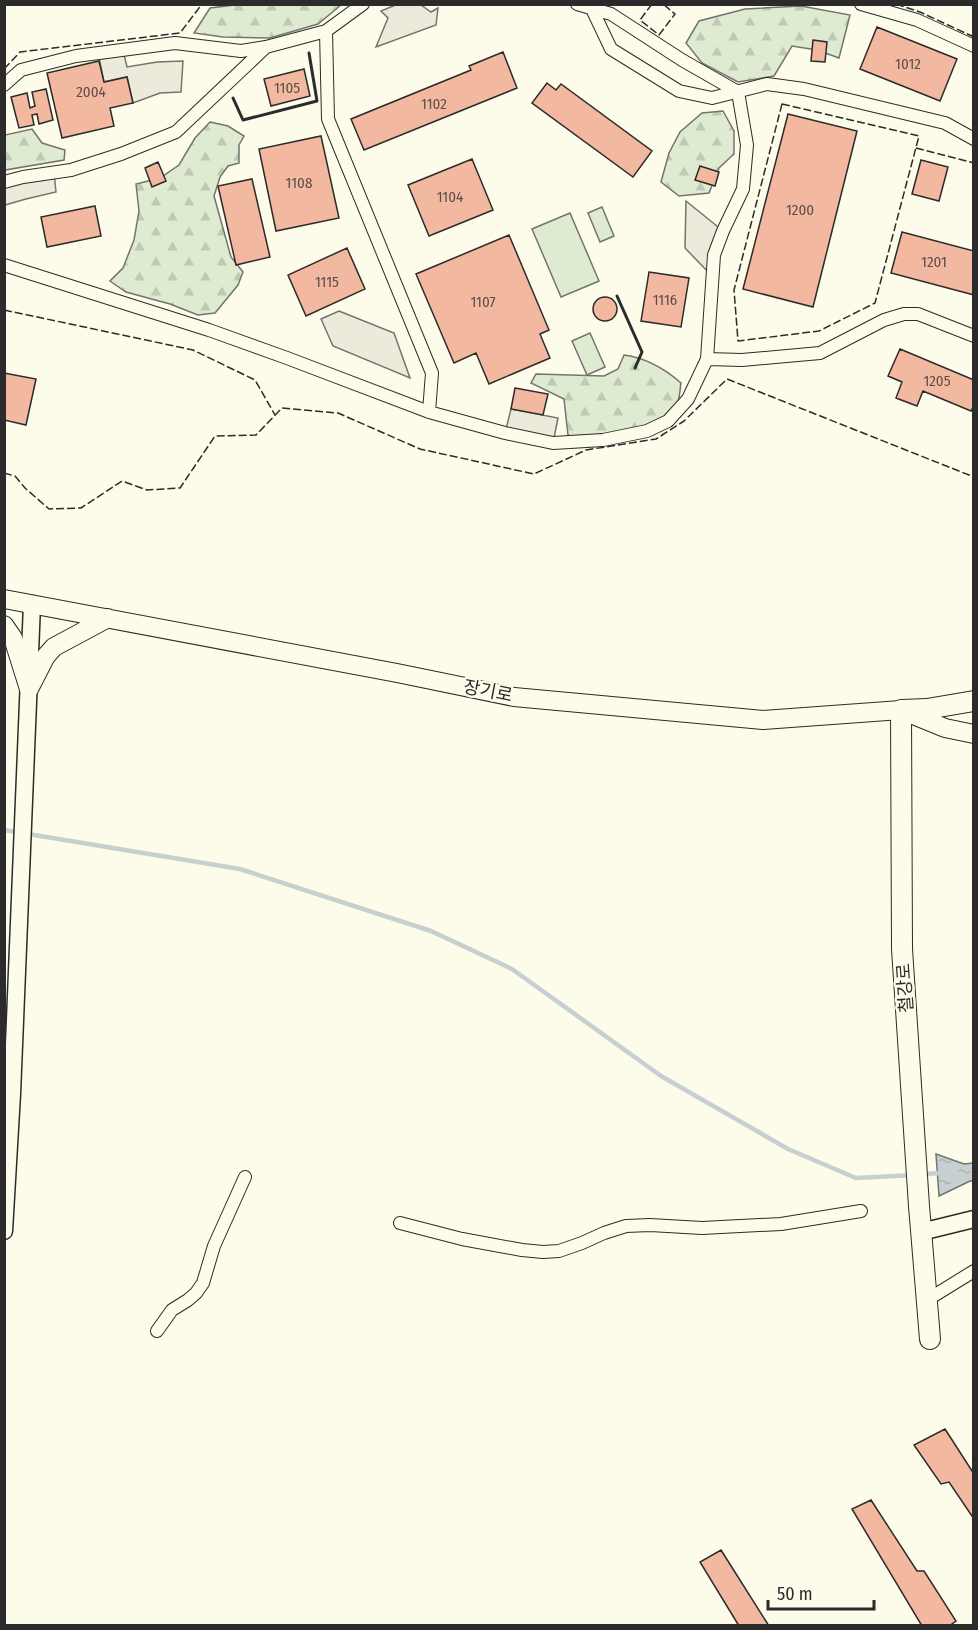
<svg xmlns="http://www.w3.org/2000/svg" width="978" height="1630" viewBox="0 0 978 1630" font-family="'Fira Sans Condensed','Noto Sans KR',sans-serif">
<defs>
<pattern id="forest-firs" width="22" height="20" patternUnits="userSpaceOnUse" patternTransform="scale(1.5)"><rect width="22" height="20" fill="#deebd1"/><path d="M5 1l3.5 6h-7zM16 11l3.5 6h-7z" fill="#bfcab4"/></pattern>
<pattern id="water-ripples" width="26" height="14" patternUnits="userSpaceOnUse" patternTransform="scale(1.5)"><rect width="26" height="14" fill="#c7d0d0"/><path d="M2 4q2-2 4 0t4 0M15 11q2-2 4 0t4 0" fill="none" stroke="#abb3b3"/></pattern>
</defs>
<rect width="100%" height="100%" fill="#fdfbea"/>
<path fill="url(#forest-firs)" stroke="#74746e" stroke-width="1.5" d="M243,4H341V5L318,24L270,38L223,37L194,33L210,8Z
M801,6L850,15L839,58L817,50L792,46L774,76L738,82L702,63L686,43L699,21L745,9Z
M723,111L734,131V154L719,168L709,193L679,196L661,182L669,153L680,132L702,113Z
M210,122L228,126L244,136L239,145V163L228,166L220,177L214,196L231,257L243,272L238,285L215,313L198,315L170,304L126,292L110,281L123,268L134,240L139,211L136,184L160,178L179,165L195,138Z
M32,129L42,143L65,150L64,160L5,170V135Z
M624,355C646,358 664,368 681,383C680,388 680,396 678,401C668,431 604,434 577,439L568,435L564,399L531,383L536,374L604,376L618,369Z"/>
<path fill="#deebd1" stroke="#74746e" stroke-width="1.5" d="M602,207L614,236L600,242L588,213Z
M570,213L599,281L561,297L532,229Z
M590,333L605,367L587,375L572,341Z"/>
<path fill="#eceadb" stroke="#74746e" stroke-width="1.5" d="M398,4L421,5L431,12L438,8L436,25L376,47L388,18L381,11Z
M123,50L127,67L157,62L183,61L181,92L160,93L133,103L127,77L104,82L98,53Z
M54,173L56,192L26,199L5,205V182Z
M686,201L723,231L712,276L685,248Z
M339,311L394,333L410,378L333,346L321,319Z
M511,409L558,418L553,443L505,433Z"/>
<path fill="url(#water-ripples)" stroke="#74746e" stroke-width="1.5" d="M936,1154L964,1164L973,1163V1181H970L939,1196Z"/>
<g fill="none" stroke-linecap="round" stroke-linejoin="round">
<path stroke="#c7d0d0" stroke-width="4.5" d="M4,830L240,869L431,931L512,969L661,1076L788,1149L856,1178L913,1175
M922,1174L943,1173"/>
</g>
<path fill="#f2b8a0" stroke="#2b2b2b" stroke-width="1.5" d="M877,27L957,59L940,101L860,69Z
M813,40L827,42L825,62L811,61Z
M503,52L517,88L364,150L351,119L471,70L469,66Z
M99,61L104,82L127,77L133,103L110,108L114,126L62,138L47,73Z
M304,69L310,96L271,106L264,79Z
M547,83L556,90L561,84L652,151L633,177L532,103Z
M46,89L53,120L39,124L37,114L32,115L34,125L19,128L11,97L27,93L30,108L35,106L32,92Z
M788,114L857,131L813,307L743,289Z
M321,136L339,218L276,231L259,149Z
M472,159L493,210L429,236L408,185Z
M921,160L948,167L939,201L912,194Z
M158,162L166,181L152,187L145,168Z
M700,166L719,172L715,186L695,180Z
M252,179L270,257L236,265L218,186Z
M95,206L101,236L47,247L41,217Z
M902,232L974,251V295L891,273Z
M509,235L549,330L540,334L550,358L489,384L476,353L454,363L416,274Z
M347,248L365,289L306,316L288,275Z
M649,272L689,278L681,327L641,321Z
M593 309a12 12 0 1 1 24 0a12 12 0 1 1-24 0Z
M900,349L974,380V406L971,411L923,391L917,406L896,398L902,382L888,376Z
M4,373L36,379L26,425L4,420Z
M515,388L548,394L543,415L511,409Z
M945,1429L974,1474V1519L949,1482L941,1484L914,1445Z
M871,1500L917,1571H924L956,1621L949,1626H922L852,1509Z
M721,1550L769,1626H739L700,1562Z"/>
<g fill="none" stroke-linecap="round" stroke-linejoin="round">
<g stroke="#2b2b2b" stroke-width="14">
<path id="minor" d="M861,4L917,20L974,46
M592,9L611,49L679,91L712,98L767,84L804,89L945,123L974,139
M326,31L328,119L432,373L429,412
M4,85L21,70L76,56L175,43L241,51L266,47L326,31L363,4
M4,182L23,177L71,170L121,154L176,132L266,47
M4,265L209,330L287,358L429,412L505,433L553,443L603,440L647,431L668,421L688,399L707,359L714,255L723,231L743,189L747,145L738,92L682,60L611,14L577,4
M707,359L742,360L820,353L884,320L904,314H918L974,336
M400,1223L462,1239L522,1250L543,1252L559,1251L582,1243L604,1233L626,1226L650,1225L702,1228L781,1224L861,1211
M927,1300L974,1271
M157,1331L172,1310L188,1300L196,1293L203,1283L214,1246L245,1177"/>
</g>
<g stroke="#2b2b2b" stroke-width="19">
<path id="tertiary" d="M4,1231L12,1094L32,604
M921,1232L974,1219"/>
</g>
<g stroke="#2b2b2b" stroke-width="20">
<path id="secondary" d="M4,599L397,673L514,697L763,720L901,710L945,728L974,734
M4,625L13,638L29,689
M29,689L46,656L54,647L108,618"/>
</g>
<g stroke="#2b2b2b" stroke-width="22">
<path id="primary" d="M930,1339L919,1206L902,949L901,710L927,709L974,701"/>
</g>
<use href="#minor" stroke="#fdfbea" stroke-width="12"/>
<use href="#tertiary" stroke="#fdfbea" stroke-width="16"/>
<use href="#secondary" stroke="#fdfbea" stroke-width="18"/>
<use href="#primary" stroke="#fdfbea" stroke-width="20"/>
<path stroke="#2b2b2b" stroke-width="1.5" stroke-dasharray="8 3" stroke-linecap="butt" d="M652,4L640,20L659,35L675,14L663,4
M896,4L920,12L974,37
M4,69L20,52L180,33L202,4
M782,104L919,136L875,303L819,331L738,341L734,290Z
M916,148L974,163
M4,310L193,350L255,380L275,415
M4,473L15,476L25,488L49,509L81,508L122,481L147,490L180,488L215,436L256,435L282,408L338,413L420,449L534,474L586,450L656,439L684,421L727,379L974,477"/>
<path stroke="#2b2b2b" stroke-width="3" d="M233,98L243,120L317,101L309,53
M617,296L642,352L635,368"/>
</g>
<g text-anchor="middle" stroke-width="4.5" stroke-linejoin="round" paint-order="stroke">
<g font-size="15" fill="#5d4e48">
<text x="908" y="69">1012</text>
<text x="287" y="93">1105</text>
<text x="91" y="97">2004</text>
<text x="434" y="109">1102</text>
<text x="299" y="188">1108</text>
<text x="450" y="202">1104</text>
<text x="800" y="215">1200</text>
<text x="934" y="267">1201</text>
<text x="327" y="287">1115</text>
<text x="665" y="305">1116</text>
<text x="483" y="307">1107</text>
<text x="937" y="386">1205</text>
</g>
<g font-size="18" fill="#2b2b2b" stroke="#fdfbea">
<text transform="translate(488 691) rotate(11)" y="6">장기로</text>
<text transform="translate(905 988) rotate(-94)" y="6">철강로</text>
</g>
</g>
<rect width="978" height="1630" fill="none" stroke="#2b2b2b" stroke-width="12"/>
<path d="M768 1600v9h106v-9" fill="none" stroke="#2b2b2b" stroke-width="3"/>
<text x="777" y="1600" font-size="18" fill="#2b2b2b" stroke="#fdfbea" stroke-width="4.5" paint-order="stroke">50 m</text>
</svg>
